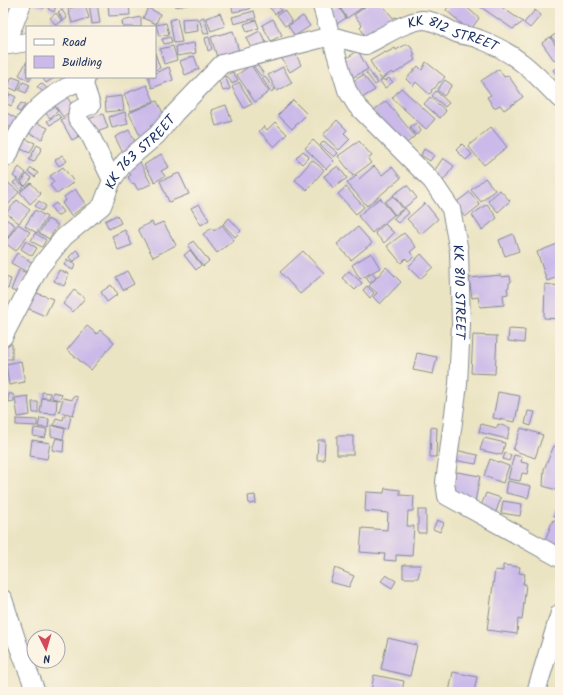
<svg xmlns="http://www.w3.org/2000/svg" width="563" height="695" viewBox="0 0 563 695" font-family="Kalam,sans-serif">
<rect width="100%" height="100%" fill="#fcf5e5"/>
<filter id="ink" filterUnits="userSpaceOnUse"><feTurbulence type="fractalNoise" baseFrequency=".025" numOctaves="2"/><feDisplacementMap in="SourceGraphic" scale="8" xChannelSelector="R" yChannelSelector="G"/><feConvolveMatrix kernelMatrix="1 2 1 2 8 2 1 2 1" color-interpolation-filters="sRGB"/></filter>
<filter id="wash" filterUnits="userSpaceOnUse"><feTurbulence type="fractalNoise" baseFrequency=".012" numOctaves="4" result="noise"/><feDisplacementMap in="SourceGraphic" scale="16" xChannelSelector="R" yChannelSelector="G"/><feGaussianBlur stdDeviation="0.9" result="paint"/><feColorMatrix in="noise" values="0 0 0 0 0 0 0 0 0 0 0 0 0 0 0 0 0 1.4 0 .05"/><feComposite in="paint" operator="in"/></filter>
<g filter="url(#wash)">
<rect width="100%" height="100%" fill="#ebe4c3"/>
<g id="blocks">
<path fill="#cab9e9" d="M29,3H46L44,8Z
M50,3H57L54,12L48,9Z
M60,3H80V4L62,8Z
M89,3H97L100,23L92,24Z
M108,3H129L130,15L109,16Z
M175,3H192V4L176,7Z
M231,3H249L250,9L233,12Z
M266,3H275L281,10L275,14Z
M341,3H369L347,18L341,9L343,7Z
M370,3H381L393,18L396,17L402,23L365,36L360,27L362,25L354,15Z
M451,3H462L479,18L470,31L446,10Z
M481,3H496L523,22L513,29L479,6Z
M85,4L89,18L72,23L68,9Z
M340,4L341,7L340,9L346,18L335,25L327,13Z
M148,8L160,14L156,24L143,18Z
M62,10L67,18L63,21L58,12Z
M284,10L292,22L285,26L277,15Z
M535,10L541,15L530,28L524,23Z
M254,11L256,18L234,24L232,17Z
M56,13L62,21L56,25L50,18Z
M220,13L225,26L211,31L206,18Z
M303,16L310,26L295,36L288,26Z
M141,17V27H123L122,21Z
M204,17L209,33L204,34L199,19Z
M177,18L182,42L174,43L170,20Z
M197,18L198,31L183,33L182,19Z
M273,19L282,35L271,41L262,25Z
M256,20L259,28L247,32L244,24Z
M166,23L169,34L159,36L156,25Z
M233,31L240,55L218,61L211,37Z
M260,31L267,45L253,52L246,38Z
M556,34L560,40L557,44L551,37Z
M170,37L172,42L164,44L162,39Z
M209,37L212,49L208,51L205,38Z
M550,37L560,52V57L554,60L542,43Z
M194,43L196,53L177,56L176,46Z
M405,45H410L415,55L413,56L415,60L394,74L392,72L381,79L370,61L385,52L386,53L395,48L396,50Z
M173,46L177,60L164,64L160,49Z
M293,48L301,65L290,72L279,54Z
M358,51L368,69L350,79L340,62Z
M155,53L160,68L155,70Z
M194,56L199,69L185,75L180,61Z
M27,61V77H32L29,81L19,75Z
M255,62L264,74L261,76L252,64Z
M426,62L445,77L441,82H439L435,88L431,90L432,92L429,94L416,82L413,86L406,79L418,66L422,70Z
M251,65L269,92L255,102L237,75Z
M560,65V79L553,70Z
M169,67L173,80L152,88L148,77H155V73Z
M283,67L292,83L277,91L268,75Z
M499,69L504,77L508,75L523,97L504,110L500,105L494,108L487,97L491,95L481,81Z
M369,71L378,83L375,85L366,73Z
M233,72L238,80L232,84L227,75Z
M363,75L375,90L362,98L350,83Z
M225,76L230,89L223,91L218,79Z
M265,76L274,90L271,92L262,78Z
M12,77L21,80L17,91L8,87Z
M42,77H55L46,83Z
M389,78L393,82L385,88L380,81L383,79L385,81Z
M445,80L452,85L444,96L437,90Z
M23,82L30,85L26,93L19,90Z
M239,82L252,104L244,108L232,87Z
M41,83L50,91L47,95L37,87Z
M147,85L154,101L131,111L124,94Z
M401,88L435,119L426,129L392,98Z
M3,89L9,93L3,104Z
M436,91L449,103L445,107L432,96Z
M64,92L74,108L63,117L51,100Z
M10,94L16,97L11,106L5,103Z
M122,96L124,110L106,112L105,98Z
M430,97L446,111L440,118L424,104Z
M293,100L307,114L292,129L278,115Z
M157,101L166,119L150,126L152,130L140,136L129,113Z
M386,101L415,136L402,147L373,111Z
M50,102L58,111L50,118L42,109Z
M21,103L25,105L20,112L16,110Z
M226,105L232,121L216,126L211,110Z
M3,111L21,121L15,130L6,125L8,120L3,117Z
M125,112L128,124L112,128L109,117Z
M58,114L61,118L50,125L47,121Z
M72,114L83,134L72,140L61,120Z
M103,114L108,128L94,133L88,119Z
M337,120L347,130L344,133L350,139L339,150L323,135Z
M35,122L48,128L42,139L29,133Z
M275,122L287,134L274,147L259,131L264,126L267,130Z
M416,123L421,131L416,135L410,127Z
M491,127L507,147L484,165L468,146Z
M3,128L15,132L3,148Z
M129,130L138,147L124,155L115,137Z
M21,137L35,143L30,153L16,147Z
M313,140L334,161L326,169L305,148Z
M324,141L338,153L334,157L320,145Z
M359,141L372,156L368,159L371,163L353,176L338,156Z
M462,144L472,154L466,160L456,150Z
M37,145L42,148L34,162L29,160Z
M424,149L434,155L430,161L421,155Z
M303,151L309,157L302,164L296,158Z
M161,154L169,167L161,171L165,176L155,182L144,165Z
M62,155L67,161L59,166L55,160Z
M443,158L454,166L443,181L432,174Z
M139,160L151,184L138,190L134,183L132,184L128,177L131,175L126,167Z
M312,160L324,170L307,190L295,180Z
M338,166L347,178L333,188L324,176Z
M374,166L382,175L392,167L401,178L367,206L347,183L356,176L359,179Z
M19,167L26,173L20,181L13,176Z
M63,167L74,182L57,194L50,185L54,182L50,176Z
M31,168L38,173L35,177L28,172Z
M179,173L189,194L169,202L160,181Z
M27,174L32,178L25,186L21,182Z
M485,178L495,190L481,202L471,190Z
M16,180L24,186L21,190L13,183Z
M6,181L19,192L3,211V185Z
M31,183L41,194L30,204L20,192Z
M407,185L417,198L404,208L393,195Z
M346,187L364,207L356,214L338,194Z
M75,189L86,205L71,216L62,203L66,200L64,197Z
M500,190L510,201L498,212L488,201Z
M470,192L480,205L465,217L454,204Z
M393,196L403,209L395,215L385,202Z
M380,198L394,215L372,233L358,216Z
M17,200L30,210L19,223L6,213Z
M39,201L46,206L42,211L35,206Z
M56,203L63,212L57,216L51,207Z
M425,203L438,219L421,234L407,219Z
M199,204L209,220L201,225L191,208Z
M487,204L497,218L482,230L472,215Z
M405,208L409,213L398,223L393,219Z
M35,210L47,217L37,233L25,226Z
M117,215L121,223L109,229L105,221Z
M4,218L15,225L7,239L3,236Z
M229,218L241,231L235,237L223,224Z
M48,219L58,225L49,239L39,233Z
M152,222L154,226L163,222L176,245L153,257L138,229Z
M18,224L30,232L16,251L5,243Z
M385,224L394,233L384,243L375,233Z
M222,225L234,240L217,253L203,234L212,228L214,231Z
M358,227L372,243L351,260L337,244Z
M125,230L132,245L118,250L112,236Z
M35,233L46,240L42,247L31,241Z
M404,233L416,247L410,252L414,257L408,261L406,258L401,263L387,246Z
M513,234L519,251L505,256L499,240Z
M26,241L37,248L32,256L21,249Z
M193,241L209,261L203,266L188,246Z
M560,243V276L547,281L537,252Z
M76,250L81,255L73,262L69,257Z
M190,250L201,265L196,270L184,255Z
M303,251L324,273L300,294L280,272Z
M17,253L33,263L27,272L11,263Z
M371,253L380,268L360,279L352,265Z
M421,254L433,267L420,279L408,267Z
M67,260L75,265L73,270L64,265Z
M386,267L401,282L380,304L373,297L377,293L369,286Z
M19,270L27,273L18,293L11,290Z
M59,270L69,274L64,286L54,281Z
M127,271L134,284L123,290L116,277Z
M349,271L362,283L355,290L342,278Z
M372,273L376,278L370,283L366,278Z
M501,275V277L510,276L511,282L509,283V287L507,288L508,294L503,295L504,305L480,307L478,297L472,298L469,278Z
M3,276L11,279L8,289L3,288Z
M545,284L560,286V319L544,318Z
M111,285L118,294L107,302L101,292Z
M367,286L374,293L370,298L363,290Z
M74,290L85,298L73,312L63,304Z
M34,292L53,299L45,316L27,308Z
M87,326L97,334L100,330L114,342L91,370L67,350Z
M509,329L525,330L524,343L508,341Z
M473,335L497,336L495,374L471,373Z
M5,344H12V359H5Z
M417,353L437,357L433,374L413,370Z
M21,361L25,382L9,385L6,364Z
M42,392L50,393V398H42Z
M53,392L62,394L60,400L52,398Z
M498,392L520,396L515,422L493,418Z
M8,394H13L14,401L8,402Z
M28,396L30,415L18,417L15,398Z
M73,396L78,397L73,415L59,412L63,398L72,400Z
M42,398L57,400L56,414L40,413Z
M32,402H38V413H33Z
M528,411L535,412L531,426L525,424Z
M64,416L71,417L68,429L54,425L56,418L63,420Z
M40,418L49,419L48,428L38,427Z
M16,419L37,420V426L16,425Z
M481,424L497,428L498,424L510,428L507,439L479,432Z
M51,425L65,429L63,439L51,436Z
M431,427L437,428L436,457H430Z
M34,428L47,430L45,438L33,436Z
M521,428L543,435L535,458L513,450Z
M337,436H353V455H337Z
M56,438L64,440L63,452L52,450Z
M484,438L505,443L502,455L480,450Z
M32,440L50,443L47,459L30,456Z
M318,440H325L324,460H317Z
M554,446L560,447V491L543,486L544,469Z
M455,450L478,455L476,464L453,460Z
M505,453L511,455L509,461L503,459Z
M514,455L522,457L521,462L529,464L527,474L522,473L520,481L508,479Z
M490,459L509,466L503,483L484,476Z
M457,472L480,476L475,502L451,498Z
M508,481L531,486L528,498L506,493Z
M385,488L400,490V495L414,496L413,511H408L407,526H414L412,556L396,555V561L384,560L385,554L360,552L362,528L387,530L388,513L365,511L366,492L384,493Z
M486,493L501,498L494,517L479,511Z
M255,495L256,503L249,504L248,496Z
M503,501L522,504L520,516L501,513Z
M556,509L560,510V518L554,516Z
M418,510H426V533H418Z
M437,520L444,523L440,532L433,529Z
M553,520L560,522V547L545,540Z
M403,565H421L418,578H403Z
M503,565L520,567L519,573L525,574L523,584H526L522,620L518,619L517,634L487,630L495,570L503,571Z
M335,568L354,576L349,587L330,582Z
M386,575L396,581L392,588L381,581Z
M388,638L417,645L410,676L381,669Z
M453,672L477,677L474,692H449Z
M374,675L404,681L402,692H371Z"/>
</g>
</g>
<g filter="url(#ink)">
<use href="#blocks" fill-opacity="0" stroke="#838a90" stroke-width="1"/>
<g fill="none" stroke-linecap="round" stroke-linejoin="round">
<g stroke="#838a90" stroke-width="20">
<g id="minor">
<path id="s1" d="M321,3L347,90L357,106L432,181L451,209L459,251L461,325L458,384L445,482L447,496L560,558"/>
<path d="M3,45L14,24L22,3"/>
<path d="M3,46L27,42"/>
<path d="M86,78L84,84L91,105L78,110L77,118L90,135L112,180"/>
<path d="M8,156C20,123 36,104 67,87C73,84 83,81 86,77"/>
<path id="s2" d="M3,337L39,268L64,237L102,206L112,180L125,162L157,135L175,113L222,64L331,36L366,45C383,37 402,23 422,20C435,19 447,30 459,34C465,36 473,36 479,39C516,53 533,71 560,99"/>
<path d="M3,599L17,642L36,692"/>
<path d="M536,692L560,613"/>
</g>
</g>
<use href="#minor" stroke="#fff" stroke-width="18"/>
</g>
</g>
<g text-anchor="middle" stroke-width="3" stroke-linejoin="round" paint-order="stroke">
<g font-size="14" fill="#1b2f5e" stroke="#fcf5e5">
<text dy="5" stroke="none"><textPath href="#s2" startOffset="598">KK 812 STREET</textPath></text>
<text dy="5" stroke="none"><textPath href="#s2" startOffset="234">KK 763 STREET</textPath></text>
<text dy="5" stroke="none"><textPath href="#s1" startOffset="333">KK 810 STREET</textPath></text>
</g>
</g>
<rect width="563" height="695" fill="none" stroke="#fcf5e5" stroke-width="16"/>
<rect x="26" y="26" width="130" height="52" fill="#fcf5e5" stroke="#a2a6af"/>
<rect x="34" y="39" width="20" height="6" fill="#ffffff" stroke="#a2a6af"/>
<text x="62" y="46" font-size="12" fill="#1b2f5e">Road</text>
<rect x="34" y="56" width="20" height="12" fill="#cab9e9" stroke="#a2a6af"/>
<text x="62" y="66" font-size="12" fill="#1b2f5e">Building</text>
<g transform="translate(46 649) rotate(175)"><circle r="19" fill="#fcf5e5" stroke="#a2a6af"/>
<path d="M0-3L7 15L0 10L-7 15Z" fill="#d1495b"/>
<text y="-6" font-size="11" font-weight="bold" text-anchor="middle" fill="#1b2f5e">N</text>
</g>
</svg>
